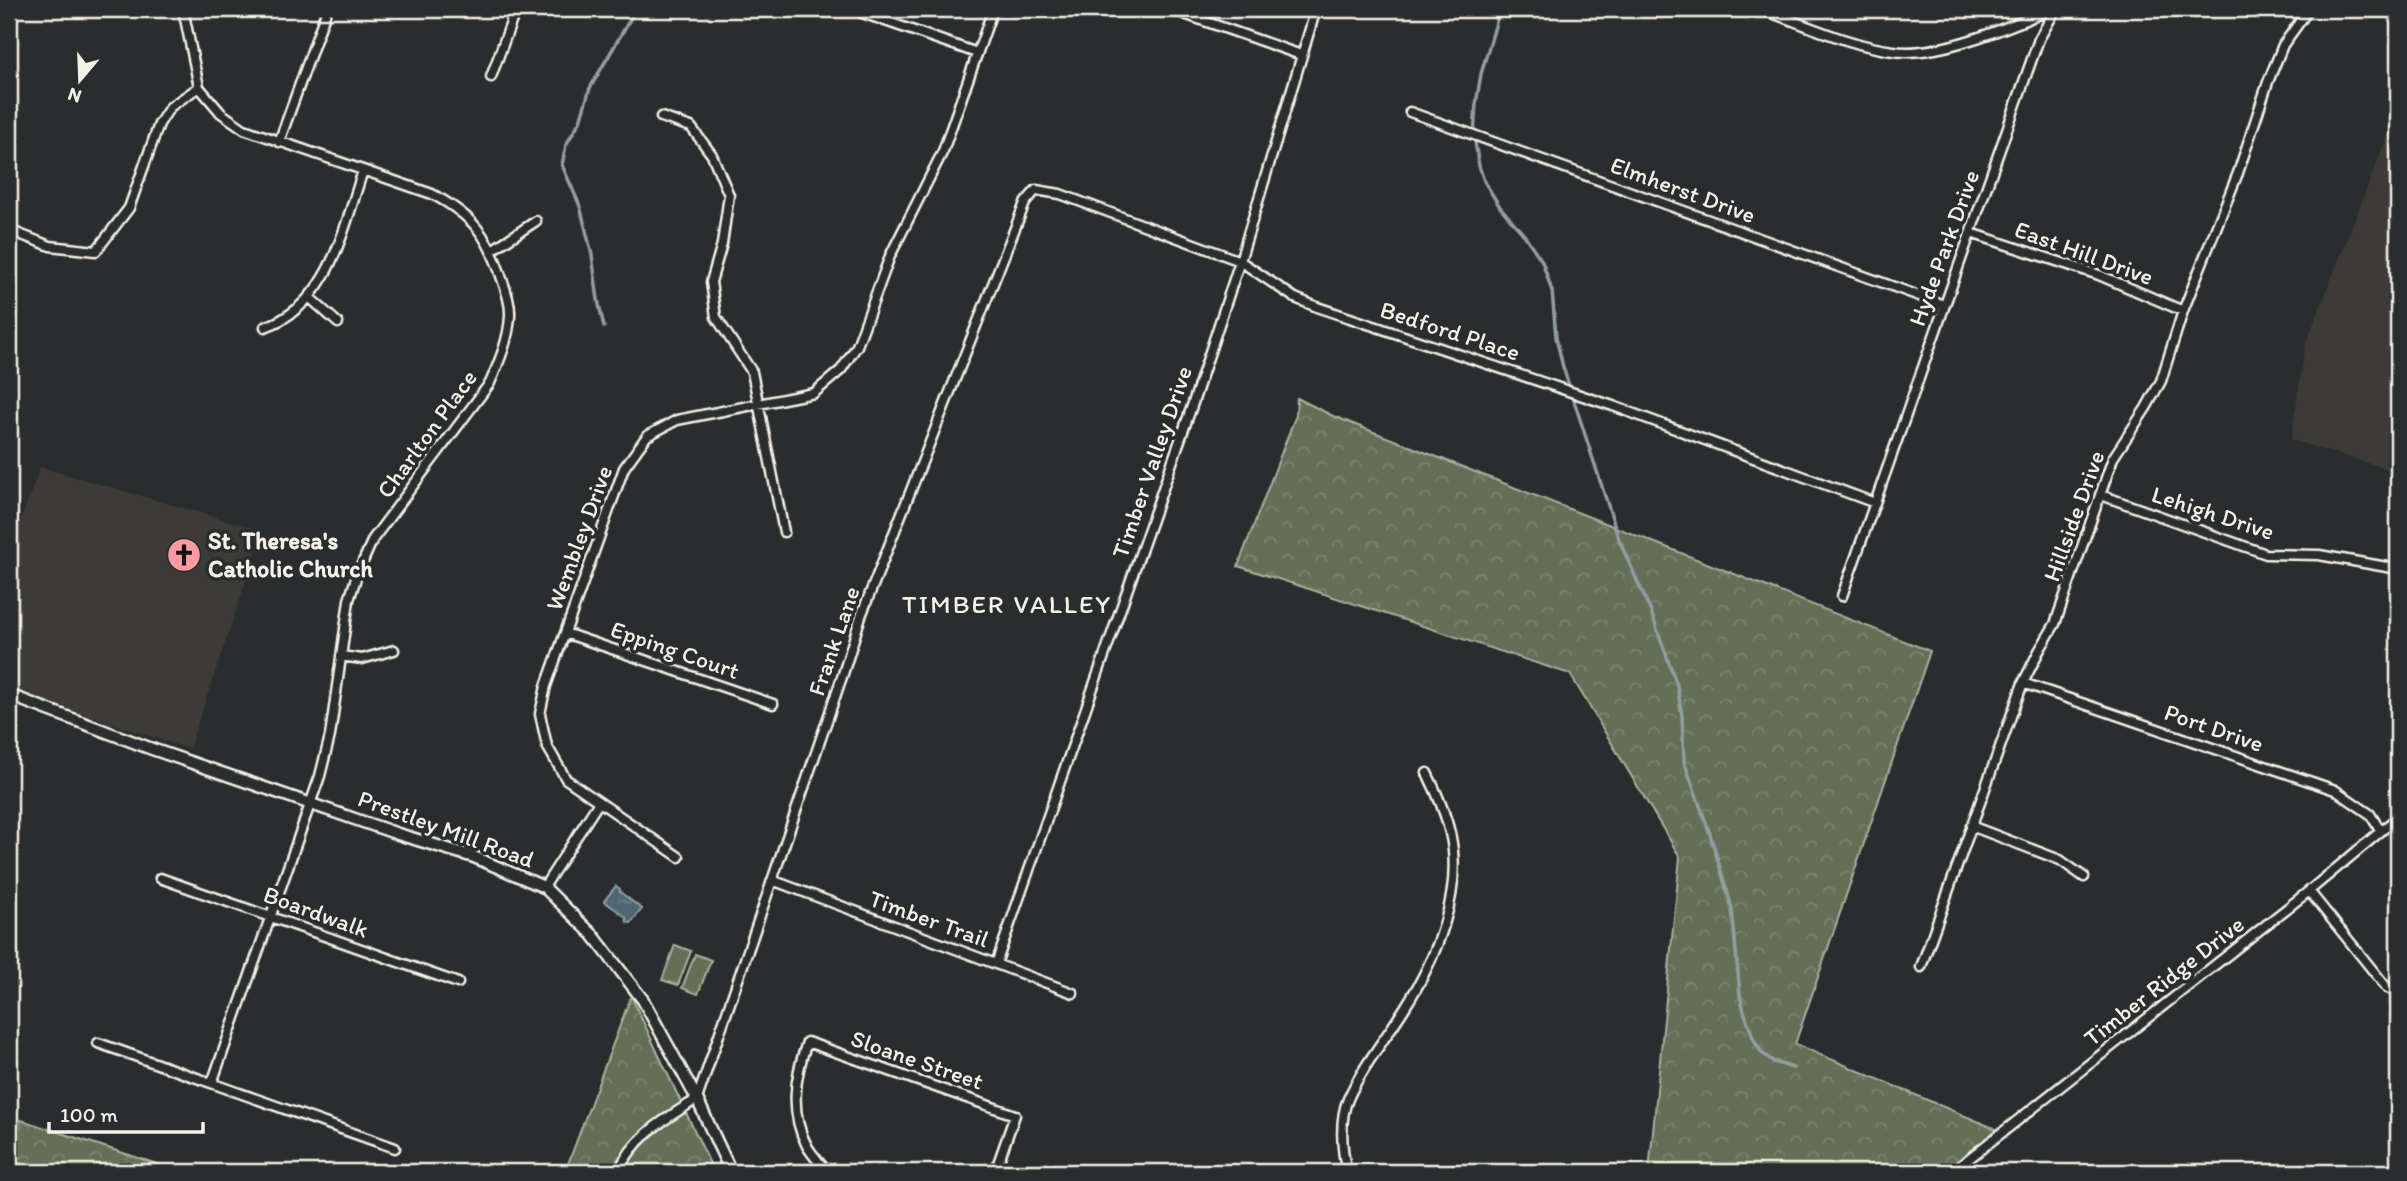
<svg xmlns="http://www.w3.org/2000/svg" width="2407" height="1181" viewBox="0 0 2407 1181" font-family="Itim,sans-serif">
<defs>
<pattern id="forest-crowns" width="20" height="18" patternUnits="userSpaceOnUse" patternTransform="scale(1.75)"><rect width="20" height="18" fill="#637057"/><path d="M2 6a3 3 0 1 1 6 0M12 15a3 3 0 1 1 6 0" fill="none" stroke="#7a856f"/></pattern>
<pattern id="water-ripples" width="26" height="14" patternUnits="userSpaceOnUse" patternTransform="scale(1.75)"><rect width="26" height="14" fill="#4f6673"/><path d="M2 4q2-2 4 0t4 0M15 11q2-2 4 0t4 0" fill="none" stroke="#697c87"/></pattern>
</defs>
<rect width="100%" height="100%" fill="#2a2d2e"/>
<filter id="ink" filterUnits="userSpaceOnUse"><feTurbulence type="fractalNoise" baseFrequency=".0143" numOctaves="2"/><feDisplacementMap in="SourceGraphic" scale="14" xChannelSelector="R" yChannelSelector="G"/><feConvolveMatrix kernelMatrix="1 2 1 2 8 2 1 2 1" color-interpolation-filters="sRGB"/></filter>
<g filter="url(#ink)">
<path fill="#3d3b38" d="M2398,109V472L2291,440L2305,346Z
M40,467L263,531L189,749L9,689V553Z"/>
<path fill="#637057" stroke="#acb0a0" stroke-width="2" d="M675,945L691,951L678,985L662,980Z
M695,954L711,960L698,994L682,988Z"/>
<path fill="url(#forest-crowns)" stroke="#acb0a0" stroke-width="2" d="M1297,398L1333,416L1930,651L1795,1044L2003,1132L1952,1172H1649L1680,857L1570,674L1238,566L1296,415Z
M631,996L714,1172H565Z
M21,1120L182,1172H9V1152Z"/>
<path fill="url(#water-ripples)" stroke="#919ea2" stroke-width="2" d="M616,886L620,889V892L642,909L631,923L627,922L626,917L604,901Z"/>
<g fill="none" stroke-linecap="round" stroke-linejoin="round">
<path stroke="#919ea2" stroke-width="3.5" d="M1500,9L1481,74L1476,104L1474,136L1479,166L1484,181L1500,207L1525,236L1542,261L1552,291L1556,337L1563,367L1620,542L1651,612L1677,685L1682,716L1684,761L1710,834L1732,908L1740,995L1744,1011L1754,1040L1762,1053L1774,1062L1793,1068
M604,327L598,300L592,255L580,206L562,165L566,145L580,121L590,88L636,9"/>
<g stroke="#f4f1e8" stroke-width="13">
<path id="minor" d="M183,9L199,87L221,113L244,129L432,194C473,216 488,235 502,279C506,290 511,304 510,316C509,339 499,362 490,383L373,539L357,575L349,600L330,736L320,776L212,1083
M851,9L977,53
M1170,9L1301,55
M1760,9C1803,23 1847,45 1893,51C1937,58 2011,26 2052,9
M491,77L516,9
M1410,112L1944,305
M661,117L691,127L712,155L729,195L722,244L711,282L716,317L752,372L784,532
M279,142L327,9
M9,230L50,246L96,251L129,208L159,124L170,107L199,87
M1971,233L2099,275L2183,311
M492,250L536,221
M309,297L338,323
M265,327C330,305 343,229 363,171
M2101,495L2266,554L2319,555L2398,569
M1842,596L2039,39L2056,9
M565,633L773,704
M341,656L362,659L394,650
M2023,683L2335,790L2370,814L2380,830
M1971,826L2060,860L2084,877
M679,857L566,779L547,746L540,714L546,686L624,468L647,436L677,420L814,393L841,370L857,346L890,256L943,151L993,9
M160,878L458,983
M772,880L1073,993
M544,887L599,802
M2309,891L2387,988L2398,992
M996,964L1193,403L1240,261L1316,9
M1921,967L2023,683L2039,651L2055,624L2113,458L2146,408L2161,381L2183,311L2238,173L2268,82L2283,45L2309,9
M98,1043L395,1148
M618,1172C635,1135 664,1120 697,1099L843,674L861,616L1025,203L1036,190L1060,194L1240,261L1295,298L1317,307L1613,406L1875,503
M827,1172C821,1164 812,1155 807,1146C789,1112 795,1076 807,1042L1015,1115L995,1172
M1347,1172C1342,1152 1339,1119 1348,1099C1362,1067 1386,1038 1404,1009C1436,959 1464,892 1450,833C1445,811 1437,793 1427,773
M1952,1172L2309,891L2398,817"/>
</g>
<g stroke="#f4f1e8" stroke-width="15">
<path id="tertiary" d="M9,695L152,749L398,834L474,857L544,887L593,935L643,1000L697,1099L731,1172"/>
</g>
<use href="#minor" stroke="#2a2d2e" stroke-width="8"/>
<use href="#tertiary" stroke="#2a2d2e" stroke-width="10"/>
</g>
</g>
<defs>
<g id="church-disc" transform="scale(1.75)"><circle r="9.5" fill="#ff9aa2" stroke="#2a2d2e"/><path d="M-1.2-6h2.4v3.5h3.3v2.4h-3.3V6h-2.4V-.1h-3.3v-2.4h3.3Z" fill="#111"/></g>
</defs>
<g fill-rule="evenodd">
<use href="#church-disc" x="184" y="555"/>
</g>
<g text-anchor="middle" stroke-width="7" stroke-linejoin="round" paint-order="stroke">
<g font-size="24" fill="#f4f1e8" stroke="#2a2d2e">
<text transform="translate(1683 190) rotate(20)" y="8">Elmherst Drive</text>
<text transform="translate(1944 248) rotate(-70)" y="8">Hyde Park Drive</text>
<text transform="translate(2084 253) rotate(20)" y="8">East Hill Drive</text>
<text transform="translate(1450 331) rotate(18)" y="8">Bedford Place</text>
<text transform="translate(427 434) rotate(-54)" y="8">Charlton Place</text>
<text transform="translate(1152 462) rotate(-71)" y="8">Timber Valley Drive</text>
<text transform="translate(2213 513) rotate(18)" y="8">Lehigh Drive</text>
<text transform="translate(2074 516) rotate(-70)" y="8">Hillside Drive</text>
<text transform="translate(579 538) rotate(-70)" y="8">Wembley Drive</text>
<text transform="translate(834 641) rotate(-71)" y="8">Frank Lane</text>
<text transform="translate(675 650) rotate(19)" y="8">Epping Court</text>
<text transform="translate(2214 728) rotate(19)" y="8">Port Drive</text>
<text transform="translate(446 829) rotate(20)" y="8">Prestley Mill Road</text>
<text transform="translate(316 912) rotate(20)" y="8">Boardwalk</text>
<text transform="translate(929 919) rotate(20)" y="8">Timber Trail</text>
<text transform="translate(2164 981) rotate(-38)" y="8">Timber Ridge Drive</text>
<text transform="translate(917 1060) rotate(19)" y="8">Sloane Street</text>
</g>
<g font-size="24" font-weight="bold" fill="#f4f1e8" stroke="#2a2d2e" text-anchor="start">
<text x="208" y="549">St. Theresa's<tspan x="208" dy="28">Catholic Church</tspan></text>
</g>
<g font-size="26" letter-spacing="2" fill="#f4f1e8" stroke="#2a2d2e">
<text x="1007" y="613">TIMBER VALLEY</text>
</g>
</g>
<rect width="2407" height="1181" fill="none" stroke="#2a2d2e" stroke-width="35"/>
<rect x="18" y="18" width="2372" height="1146" fill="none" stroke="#f4f1e8" stroke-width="2.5" filter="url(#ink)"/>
<g transform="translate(80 80) rotate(199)" stroke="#2a2d2e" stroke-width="5" paint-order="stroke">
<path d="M0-5L12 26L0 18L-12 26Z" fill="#f4f1e8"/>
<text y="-10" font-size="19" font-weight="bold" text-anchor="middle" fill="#f4f1e8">N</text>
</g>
<path d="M49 1122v10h154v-10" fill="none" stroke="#f4f1e8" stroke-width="3.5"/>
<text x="60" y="1122" font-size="21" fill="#f4f1e8" stroke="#2a2d2e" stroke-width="5" paint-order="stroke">100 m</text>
</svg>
